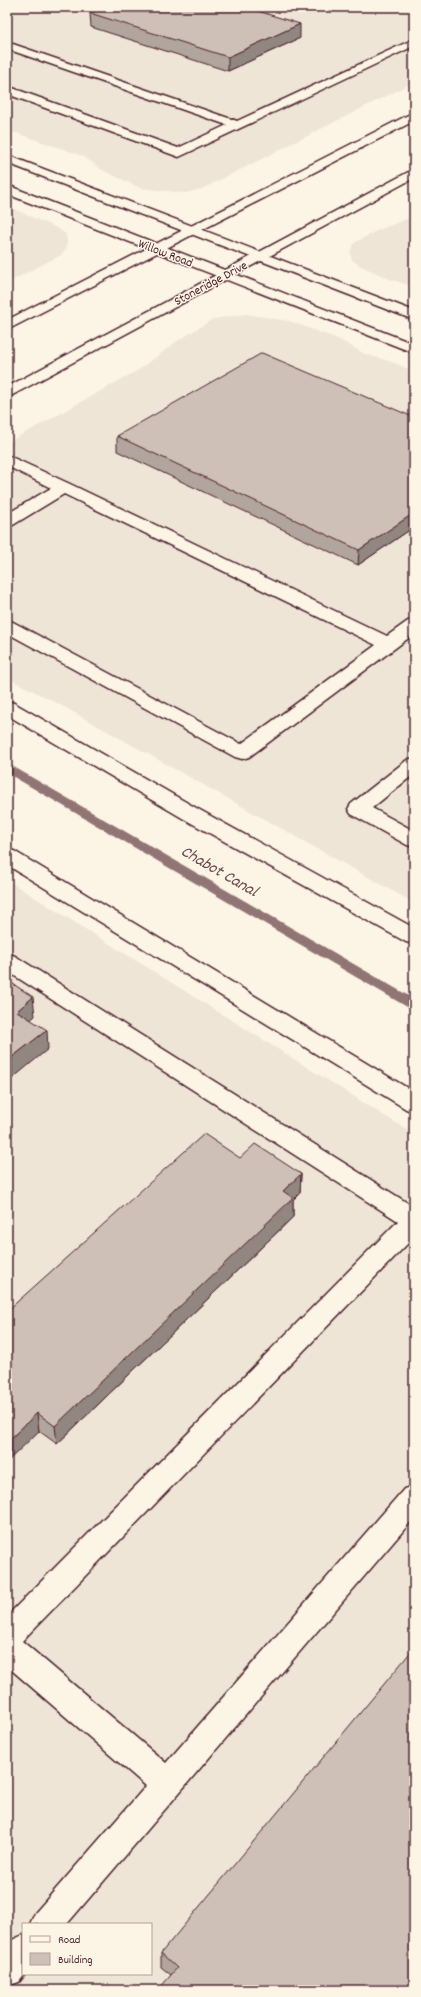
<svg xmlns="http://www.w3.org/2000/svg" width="421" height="1997" viewBox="0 0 421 1997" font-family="Dekko,sans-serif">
<rect width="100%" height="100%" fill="#fcf5e5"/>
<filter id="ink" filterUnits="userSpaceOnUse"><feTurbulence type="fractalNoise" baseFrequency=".025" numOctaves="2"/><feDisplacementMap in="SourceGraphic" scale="8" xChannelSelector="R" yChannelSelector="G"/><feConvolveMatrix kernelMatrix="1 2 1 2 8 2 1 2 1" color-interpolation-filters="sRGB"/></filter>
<g filter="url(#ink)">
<path fill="#eee5d7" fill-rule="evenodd" d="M7,7H414V82L202,189L185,193L140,188L102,170L83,156L7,130Z
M7,206L57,228L66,234L67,242L66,249L61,255L7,283Z
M414,216V287L387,278L361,266L352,260L350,252L354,243L376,231Z
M246,314L289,321L338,339L365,354L392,362L414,371V903L55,702L7,678V443L140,369L176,342L213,319Z
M7,880L414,1134V1990H7ZM23,1924H151V1974H23Z"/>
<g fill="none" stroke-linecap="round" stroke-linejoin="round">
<path fill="#917474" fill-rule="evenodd" d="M7,763L414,999V1011L7,773Z"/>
<g stroke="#4a1f2b" stroke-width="3">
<path id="minor" d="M414,39V46L179,157L7,94V86L178,148L227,125L7,49V42L237,121Z
M7,155L414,311V320L7,163Z
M7,185L414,344V353L7,194Z
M7,455L70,484L387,636L408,621L414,620V634L249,757L242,759L235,757L7,633V621L13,622L241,744L376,645L64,494L13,525L7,526V514L51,488L7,466Z
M7,701L14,703L198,809L414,928V944L406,942L184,819L7,715Z
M414,758V774L372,808L414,831V847L407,845L351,814L348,809L351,804L407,760Z
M7,849L14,851L414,1092V1112L406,1109L7,865Z
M7,953L15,956L414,1207V1237L22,1641L166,1763L404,1489L414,1486V1518L67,1924H30L35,1913L146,1786L7,1666V1616L398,1221L7,971Z
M23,1935V1974H25L19,1982L7,1986V1945L12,1940Z"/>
</g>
<g stroke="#4a1f2b" stroke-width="3">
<path id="major" d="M414,112V121L7,330V320Z
M414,169V178L7,398V387Z"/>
</g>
<use href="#minor" fill="#fcf5e5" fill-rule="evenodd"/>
<use href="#major" fill="#fcf5e5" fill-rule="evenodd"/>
</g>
<path fill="#b2a59d" stroke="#4a1f2b" d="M54,7H70L60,10Z
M90,13L300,38L228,71L91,27Z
M414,416V527L358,565L117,451V436Z
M240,1158L301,1174L300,1193L293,1200V1217L57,1444L39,1431L7,1311Z
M161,1953L414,1990L171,1975L161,1967Z"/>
<path fill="#918680" stroke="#4a1f2b" d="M59,7H70L60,10Z
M300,24V38L228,71V57Z
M414,513V527L358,565L359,550Z
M33,997L35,1016L19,1030L17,1011Z
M47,1030L48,1049L7,1083V1061Z
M301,1174L300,1193L293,1200V1217L57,1444L55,1426L283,1191Z
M37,1413L39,1431L7,1462V1442Z"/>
<path fill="#cfc0b7" stroke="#4a1f2b" d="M105,7H245L300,24L228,57L90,13Z
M262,353L413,417L414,416V513L359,550L117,436Z
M7,980L33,997L17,1011L47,1030L7,1061Z
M204,1134L240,1158L255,1144L301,1174L283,1191L293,1198L55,1426L37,1413L7,1442V1311Z
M414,1648V1990H158L177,1968L161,1953Z"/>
</g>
<g text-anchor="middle" stroke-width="3" stroke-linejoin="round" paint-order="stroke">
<g font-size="13" fill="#4a1f2b" stroke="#fcf5e5">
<text transform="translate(166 252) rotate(21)" y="5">Willow Road</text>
<text transform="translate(210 282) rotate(-28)" y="5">Stoneridge Drive</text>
</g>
<g font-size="17" font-style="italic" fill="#6d4950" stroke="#fcf5e5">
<text transform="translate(220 870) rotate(30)" y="6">Chabot Canal</text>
</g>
</g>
<rect width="421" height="1997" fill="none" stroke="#fcf5e5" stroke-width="24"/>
<rect x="12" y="12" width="397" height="1973" fill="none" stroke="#4a1f2b" stroke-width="1.5" filter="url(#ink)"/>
<rect x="22" y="1923" width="130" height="52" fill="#fcf5e5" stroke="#b59f9b"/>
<rect x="30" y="1936" width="20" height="6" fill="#fcf5e5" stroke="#b59f9b"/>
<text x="58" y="1943" font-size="12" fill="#4a1f2b">Road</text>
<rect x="30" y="1953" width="20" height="12" fill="#cfc0b7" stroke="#b59f9b"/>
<text x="58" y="1963" font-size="12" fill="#4a1f2b">Building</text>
</svg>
